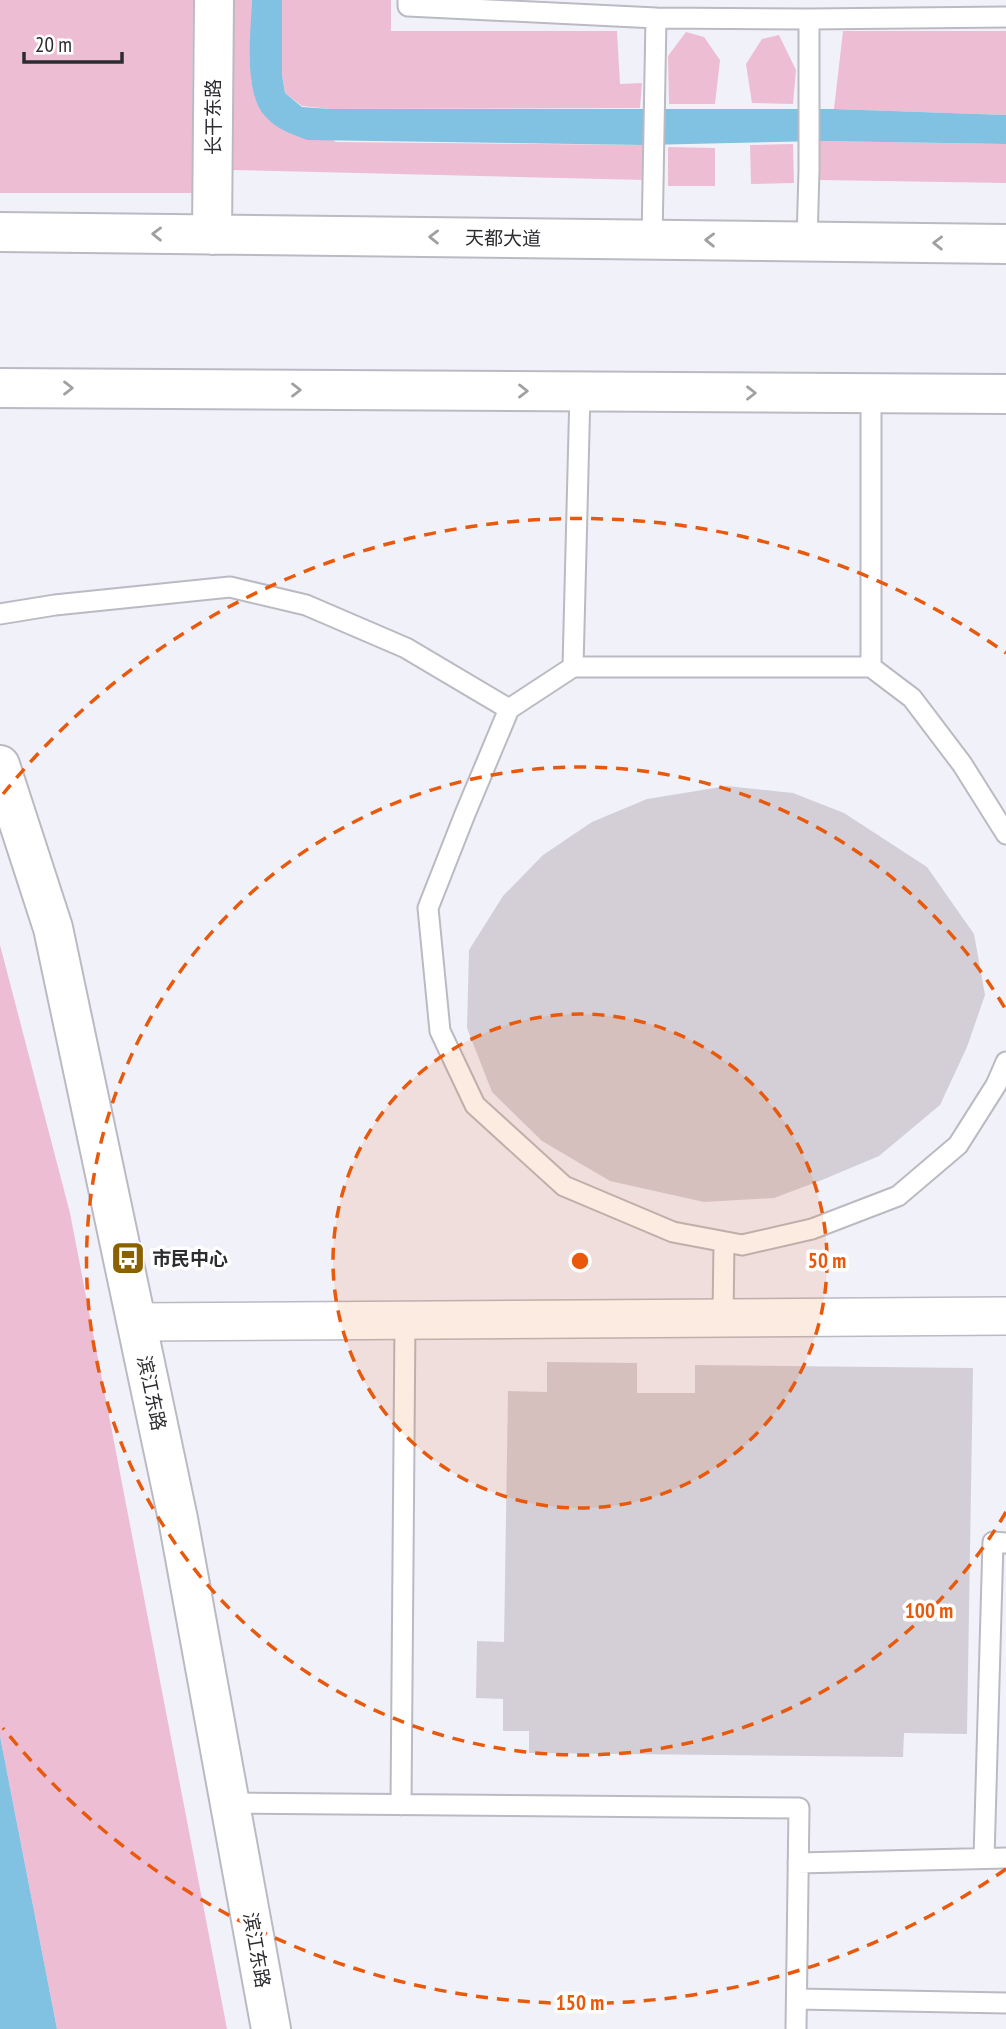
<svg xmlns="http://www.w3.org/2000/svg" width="1006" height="2029" viewBox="0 0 1006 2029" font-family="'PT Sans Narrow','Noto Sans SC',sans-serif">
<rect width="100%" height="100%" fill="#f1f1f9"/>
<path fill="#edbed3" d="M0,0H193L192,193H0Z
M233,0H252L251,81L336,142L645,145L644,180L231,170Z
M282,0H391V31H617L620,84L642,83L640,108L331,109L302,106L285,93L282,75Z
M843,31H1006V115L834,109Z
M686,32L704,37L720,60L715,104H669L668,56Z
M779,35L796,70L793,104L752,103L746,64L762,39Z
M820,141L1006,144V183L820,180Z
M793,144L794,183L751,184L750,145Z
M668,147L715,148V186H668Z
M0,945L70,1213L227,2029H57L0,1736Z"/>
<path fill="#81c1e1" d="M252,0H282V75L285,93L302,107L331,109H834L1006,115V144L820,141L645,145L307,140C292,134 276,129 265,116C243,92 251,32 252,0Z
M0,1736L57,2029H0Z"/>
<path fill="#d4cfd6" d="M727,786L793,793L844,813L927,867L974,934L985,995L967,1047L940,1105L879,1156L822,1180L774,1198L704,1202L610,1181L542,1141L492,1092L467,1028L469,950L503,896L543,855L592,822L647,799Z
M547,1362L637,1363V1393H695V1365L973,1368L967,1734L904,1733L903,1757L529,1753V1731H503V1699L476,1698L477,1641L504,1642L508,1391L547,1392Z"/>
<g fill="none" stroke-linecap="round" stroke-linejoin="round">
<g stroke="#bbbac2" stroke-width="23">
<path id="service" d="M408,0V6L656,18L652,240
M656,18L809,19
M807,242L809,170V19L1006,17
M871,393V667L912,698L962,764L1006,834
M0,614L55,605L230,587L306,605L406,648L509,709L465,814L428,908L440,1031L475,1105L564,1186L673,1232L742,1245L812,1229L898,1196L958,1145L996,1085L1006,1062
M573,667H871
M509,709L573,667L580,392
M723,1318L724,1242
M230,1803L799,1808L796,2029
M401,1805L405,1320
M984,1858L993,1542L1006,1543
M798,1863L1006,1858
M797,1999L1006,2003"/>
</g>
<g stroke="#bbbac2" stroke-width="40">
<path id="minor" d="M137,1322L1006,1316"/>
</g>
<g stroke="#bbbac2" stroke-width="42">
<path id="tertiary" d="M0,232L1006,244
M212,235L214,0
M0,388L1006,394
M0,765L53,928L178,1519L271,2029"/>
</g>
<use href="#service" stroke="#fff" stroke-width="19"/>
<use href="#minor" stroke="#fff" stroke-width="37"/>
<use href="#tertiary" stroke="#fff" stroke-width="38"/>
</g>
<defs><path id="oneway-chevron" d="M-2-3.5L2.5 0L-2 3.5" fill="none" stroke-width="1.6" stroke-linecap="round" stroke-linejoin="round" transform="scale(1.75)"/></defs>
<g stroke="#a0a0a2">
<use href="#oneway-chevron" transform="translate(157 234) rotate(-179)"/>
<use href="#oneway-chevron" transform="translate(434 237) rotate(-179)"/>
<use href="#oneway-chevron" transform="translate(710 240) rotate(-179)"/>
<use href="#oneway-chevron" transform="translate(938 243) rotate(-179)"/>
<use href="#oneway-chevron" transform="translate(68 388)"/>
<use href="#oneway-chevron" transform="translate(296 390)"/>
<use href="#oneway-chevron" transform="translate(523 391)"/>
<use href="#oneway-chevron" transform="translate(751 393)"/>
</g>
<circle cx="580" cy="1261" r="247" fill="#e8590c" fill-opacity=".12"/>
<g fill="none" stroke="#e8590c" stroke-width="3.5" stroke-dasharray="12 9">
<circle cx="580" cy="1261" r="247"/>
<path d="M1006 1512A494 494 0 1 1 1006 1010"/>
<path d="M1006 1869A742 742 0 0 1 3 1728M3 794A742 742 0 0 1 1006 653"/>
</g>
<defs>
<g id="bus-square" transform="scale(1.75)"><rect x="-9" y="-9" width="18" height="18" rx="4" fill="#8a6001" stroke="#fff"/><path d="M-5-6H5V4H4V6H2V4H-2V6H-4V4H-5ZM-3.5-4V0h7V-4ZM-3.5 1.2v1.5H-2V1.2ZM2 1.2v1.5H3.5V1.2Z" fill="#fff"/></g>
</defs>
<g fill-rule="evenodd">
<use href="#bus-square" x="128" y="1258"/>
</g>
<g text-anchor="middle" stroke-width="7" stroke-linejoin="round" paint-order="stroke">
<g font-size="19" fill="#2d2c30" stroke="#fff">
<text transform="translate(213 117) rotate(-90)" y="7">长干东路</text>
<text transform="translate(503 238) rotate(1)" y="7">天都大道</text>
<text transform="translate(152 1393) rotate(78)" y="7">滨江东路</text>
<text transform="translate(257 1950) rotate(80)" y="7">滨江东路</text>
</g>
<g font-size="19" font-weight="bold" fill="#2d2c30" stroke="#fff" text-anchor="start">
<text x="152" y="1265">市民中心</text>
</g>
</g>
<circle cx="580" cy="1261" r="10" fill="#e8590c" stroke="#fff" stroke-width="3.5"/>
<g font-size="21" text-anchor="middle" font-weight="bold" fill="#e8590c" stroke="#fff" stroke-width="7" stroke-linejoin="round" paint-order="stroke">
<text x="827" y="1268">50 m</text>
<text x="929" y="1618">100 m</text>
<text x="580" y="2010">150 m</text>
</g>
<path d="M24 52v10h98v-10" fill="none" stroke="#2d2c30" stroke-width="3.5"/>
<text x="35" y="52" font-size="21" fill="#2d2c30" stroke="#ffffff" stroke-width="5" paint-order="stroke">20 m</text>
</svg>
